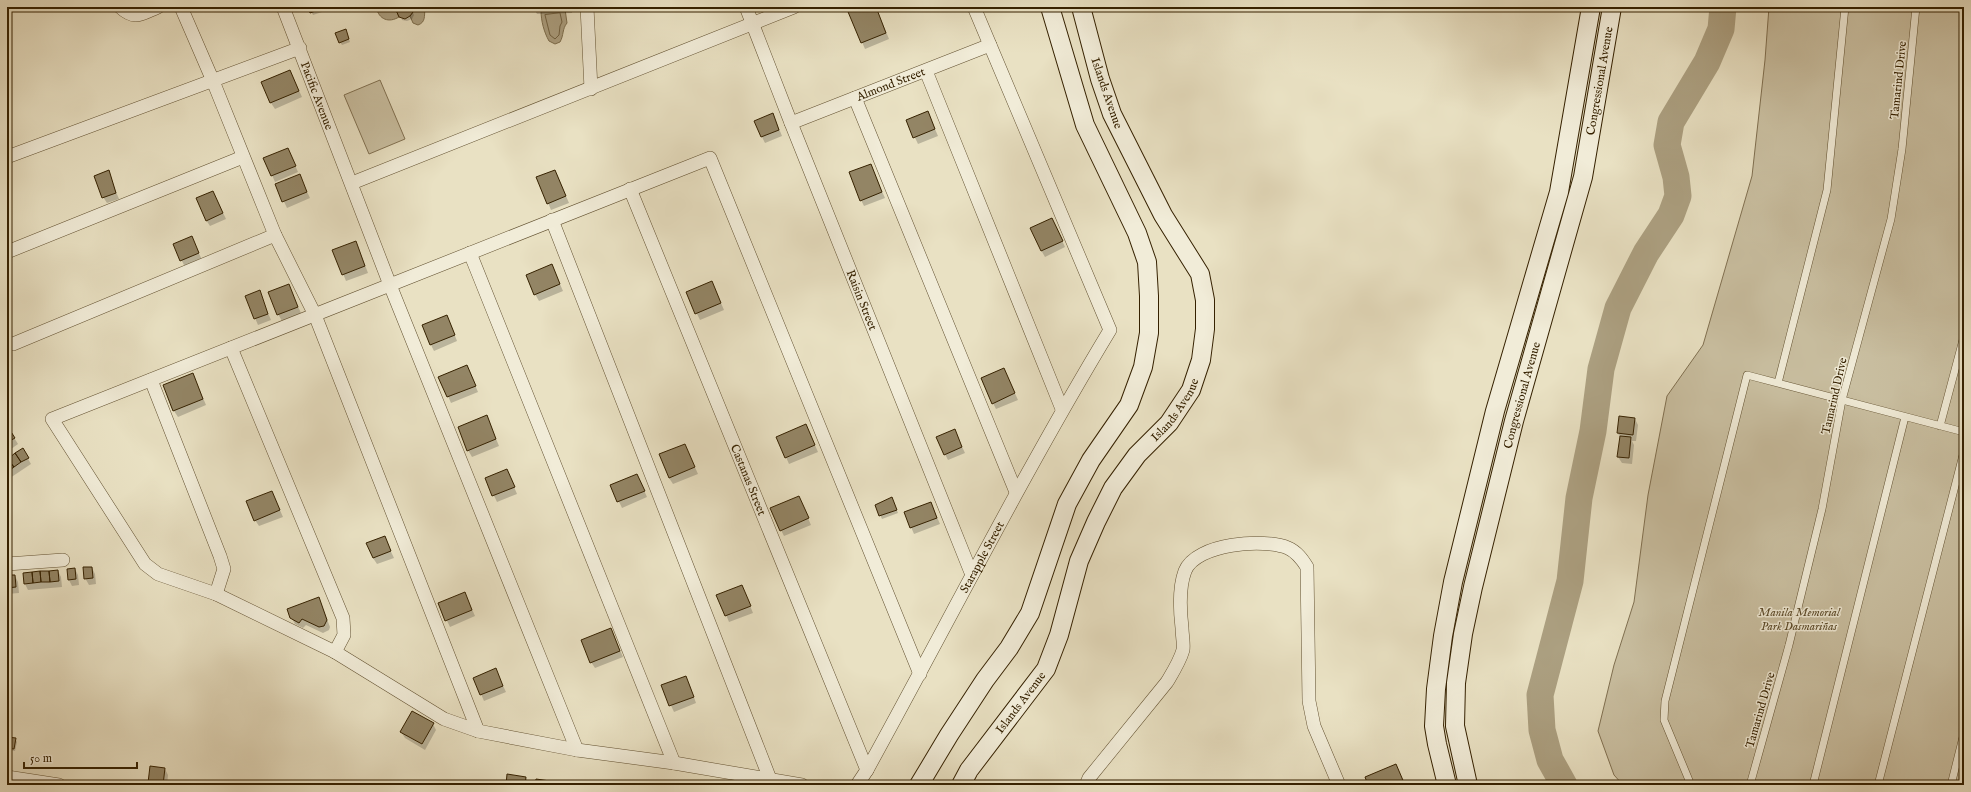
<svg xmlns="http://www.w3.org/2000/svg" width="1971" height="792" viewBox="0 0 1971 792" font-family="'IM FELL English',serif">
<rect width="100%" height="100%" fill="#e9e1c3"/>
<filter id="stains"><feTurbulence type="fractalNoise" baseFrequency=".005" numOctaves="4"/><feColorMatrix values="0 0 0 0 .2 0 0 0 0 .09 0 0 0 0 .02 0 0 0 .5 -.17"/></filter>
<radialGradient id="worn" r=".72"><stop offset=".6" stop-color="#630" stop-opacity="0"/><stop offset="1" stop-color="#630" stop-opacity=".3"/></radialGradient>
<path fill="#cac0a2" stroke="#807051" d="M1769,7H1964V785H1623L1614,775L1598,731L1614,665L1634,602L1648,495L1667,396L1703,345L1752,176L1765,60Z
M380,80L405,139L369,154L344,95Z"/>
<path fill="#aca081" stroke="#7c6d4d" d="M376,7H398L396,10L399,17C389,23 379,20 376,7Z
M411,7H423L425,9C424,16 426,22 418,25L413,23L410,16L413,12Z
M565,9L567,23C562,29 564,35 560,42L555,44L549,41C544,32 541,21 541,10Z"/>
<path fill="#0003" d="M309,7H320L322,12L313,15Z
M399,7H410L414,15L412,19L407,21L402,20Z
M533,7H572V13L537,14Z
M847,7H876L889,39L865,49Z
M347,33L350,42L342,45L340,42Z
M290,71L302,97L275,109L271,103Z
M928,113L938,136L918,144L907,121Z
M776,121L782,136L765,143L762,137Z
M288,149L298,172L275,182L272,175Z
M870,165L885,198L864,206L861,200Z
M555,171L569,203L551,210L538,178Z
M108,172L119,199L107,203L103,197Z
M299,175L310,198L287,208L276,185Z
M213,192L226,219L210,226L206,220Z
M1055,225L1065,247L1045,257L1041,250Z
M192,238L202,260L185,267L174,245Z
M359,249L368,273L346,281L334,251Z
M552,266L563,291L539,301L535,294Z
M288,285L301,313L282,321L278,314Z
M715,289L724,310L700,320L687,293Z
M259,292L271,320L258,325L246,297Z
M450,323L457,341L434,351L431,345Z
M467,366L478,392L451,403L440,378Z
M193,374L206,405L178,417L174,411Z
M1007,376L1018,400L996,409L993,403Z
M487,417L499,446L472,457L468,450Z
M1620,417L1635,419L1638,425L1636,441H1632L1634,445L1632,464L1622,463L1618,457L1620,438L1618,433Z
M806,425L818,452L789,464L777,437Z
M8,428L18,444L7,452V429Z
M954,430L965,453L948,460L945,454Z
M685,445L698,474L673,484L669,478Z
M23,450L31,464L7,480V460Z
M507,470L517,494L497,502L486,479Z
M637,475L647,497L622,508L611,485Z
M272,492L283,517L259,526L255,520Z
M799,497L811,525L784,536L781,530Z
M893,501L898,513L882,519L876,505Z
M931,503L940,524L914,534L905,513Z
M384,537L394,558L377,564L373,558Z
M92,568L95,574L96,584L89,585L85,578Z
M75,569L78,575L79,585L72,586L69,580Z
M58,571L61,577L62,587L28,590L25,584Z
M7,576H15L18,582L19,593L7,594Z
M742,586L753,613L729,622L718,595Z
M319,598L330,627L329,630L323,633L306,625L303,628L295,624L291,617Z
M468,600L475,616L450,627L439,604Z
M611,629L623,657L595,668L591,662Z
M495,669L506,692L484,701L474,678Z
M689,683L696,703L674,712L662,686Z
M433,724L436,730L425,750L405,738L401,732Z
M7,738L15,739L17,742L15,751L7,750Z
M165,769L168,775L167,785H150L149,783Z
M526,778L529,785H507Z"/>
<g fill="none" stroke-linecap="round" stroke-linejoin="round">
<path stroke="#706040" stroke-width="1" d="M560,13L562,22L560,26L559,35L555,39L550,35L545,15Z"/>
<path stroke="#aca081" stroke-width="27" d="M1564,785L1550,760L1542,730L1540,695L1570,581L1579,498L1593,431L1601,369L1618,308L1646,253L1671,215L1678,196L1676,177L1667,145L1671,122L1707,62L1721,29L1723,7"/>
</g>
<path fill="#938565" stroke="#352100" d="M308,7H320L321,9L310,13Z
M398,7H411L413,12L410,16L405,19L399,17L396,10Z
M846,7H876L886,33L861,43Z
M346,29L349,39L339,43L335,33Z
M290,70L299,91L270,103L261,82Z
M928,111L935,129L913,138L906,120Z
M773,113L779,130L761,137L754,121Z
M288,148L296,166L271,176L263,158Z
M871,164L882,192L860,201L849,172Z
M109,170L116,193L102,198L94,176Z
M555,170L566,196L547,204L536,177Z
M300,174L307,192L282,202L275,184Z
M213,191L223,213L206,221L196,198Z
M1052,218L1063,241L1041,251L1030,228Z
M192,236L199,253L180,261L173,244Z
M356,241L365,266L342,275L332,250Z
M552,264L560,284L534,295L526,275Z
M712,281L721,303L695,314L686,292Z
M289,284L298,307L277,315L268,292Z
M260,290L268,314L254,319L245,296Z
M447,315L455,335L430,345L422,325Z
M467,365L476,386L447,397L438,377Z
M1004,368L1015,393L992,404L981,378Z
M193,373L203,399L173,411L163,385Z
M487,415L496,439L467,451L458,427Z
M1619,416L1635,418L1633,435L1617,433Z
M806,424L815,445L785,458L776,437Z
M8,427L15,438L8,442L7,440Z
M955,429L962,447L944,455L936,437Z
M1620,436L1631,437L1629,458L1617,457Z
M685,444L695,467L669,478L659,454Z
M23,448L29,458L21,462L15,453Z
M15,453L21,462L14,467L8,459Z
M7,459L14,467L7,472Z
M507,469L515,487L492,496L485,478Z
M637,474L645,491L617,502L610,485Z
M272,491L280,510L254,521L246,501Z
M799,496L809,518L780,531L770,508Z
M892,497L897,510L879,516L875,505Z
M931,502L937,518L910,528L904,512Z
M385,536L391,551L373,558L366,543Z
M83,567H92L93,578L84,579Z
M75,568L76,579L68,580L67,569Z
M58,570L59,581L50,582L49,571Z
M40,571L41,582L33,583L32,572Z
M40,571H49L50,582H41Z
M32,572L33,583L24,584L23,573Z
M7,575H15L16,587L7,588Z
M742,585L751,606L725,616L716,595Z
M465,592L472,610L445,621L438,603Z
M319,597L327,620L324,626L319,627L302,619L299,623L290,618L287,609Z
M611,628L620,651L590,663L581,640Z
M496,668L503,686L480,695L473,678Z
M686,676L694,697L669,706L661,685Z
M412,711L434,723L422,744L400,732Z
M7,737L16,738L14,749L7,748Z
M1396,764L1405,785H1368L1365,777Z
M150,766L165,768L163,785L148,783Z
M507,774L526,777L525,785H506Z
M536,779L550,781V785H535Z"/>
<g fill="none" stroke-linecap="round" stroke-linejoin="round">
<g stroke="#625131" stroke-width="8">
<path id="lane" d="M1778,383L1827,190L1845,7
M1940,426L1964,336
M1691,785L1664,720L1665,701L1747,375L1964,432
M1750,785L1789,645L1822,509L1842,400L1891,219L1902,149L1916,7
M1813,785L1905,417
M1878,785L1964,451
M1951,785L1964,733"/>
</g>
<g stroke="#625131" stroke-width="14">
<g id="street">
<path d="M120,7C135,21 141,14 158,7"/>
<path d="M181,7L213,81L275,235L315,315L478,731"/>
<path id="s1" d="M283,7L390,285L577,750"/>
<path d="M587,7L591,89"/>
<path id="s2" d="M746,7L791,123L972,575"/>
<path d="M926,71L1062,409"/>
<path d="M855,98L1016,492"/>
<path id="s3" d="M791,123L990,45"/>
<path d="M7,157L300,48"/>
<path d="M352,183L794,7"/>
<path id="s4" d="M630,189L867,770"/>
<path d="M552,220L770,779"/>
<path d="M7,252L238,159L241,156"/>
<path d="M470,253L674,763"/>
<path d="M7,344H13L275,235"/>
<path d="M231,348L343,618L344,635L335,652"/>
<path d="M151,380L220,556L224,569L216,594"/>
<path d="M7,564L63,560"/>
<path d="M7,777L59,785"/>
<path d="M802,785L674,763L577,750L478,731L444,719L335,652L216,594L158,574L145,564L52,419L710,158L920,674"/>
<path id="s5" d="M857,785L867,770C948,623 1023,474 1110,330L974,7"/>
<path d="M1086,785L1089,778L1167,682C1173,672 1180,661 1183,650C1184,643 1182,635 1182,628C1180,611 1179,587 1185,571C1196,543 1265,538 1288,548C1297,552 1302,559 1307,567L1309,701L1314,726L1339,785"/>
</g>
</g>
<g stroke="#352100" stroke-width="20">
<g id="secondary">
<path d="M919,785L949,735L985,680L1009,648L1030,613L1067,504L1091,460L1129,405L1143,367L1149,333V296L1147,262L1137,233L1085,125L1050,7"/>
<path id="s6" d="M961,785L969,770L1046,669L1059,635L1079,561L1096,522L1113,488L1137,455L1169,423L1191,390L1201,360L1205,329V300L1200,274L1163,215L1112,114L1100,79L1081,7"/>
<path d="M1447,785L1437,744L1434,726L1436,689L1443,636L1453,582L1495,411L1559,192L1591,7"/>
<path id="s7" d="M1468,785L1455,726L1456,683L1463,634L1473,587L1514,421L1583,177L1612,7"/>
</g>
</g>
<use href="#lane" stroke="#f1ecd8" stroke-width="7"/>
<use href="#street" stroke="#f1ecd8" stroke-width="13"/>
<use href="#secondary" stroke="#f1ecd8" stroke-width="18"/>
</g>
<g text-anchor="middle" stroke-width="3" stroke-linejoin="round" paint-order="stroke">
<g font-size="12" fill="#352100" stroke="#f1ecd8">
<text transform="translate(1898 80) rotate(-84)" y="4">Tamarind Drive</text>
<text dy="4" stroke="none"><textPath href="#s7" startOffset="723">Congressional Avenue</textPath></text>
<text dy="4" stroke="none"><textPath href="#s3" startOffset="107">Almond Street</textPath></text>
<text transform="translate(1107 93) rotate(71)" y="4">Islands Avenue</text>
<text dy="4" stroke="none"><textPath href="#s1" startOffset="95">Pacific Avenue</textPath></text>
<text dy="4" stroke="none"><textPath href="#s2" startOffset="315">Raisin Street</textPath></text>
<text dy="4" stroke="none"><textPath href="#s7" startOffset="399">Congressional Avenue</textPath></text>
<text transform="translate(1834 396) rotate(-77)" y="4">Tamarind Drive</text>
<text dy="4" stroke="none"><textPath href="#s6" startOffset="438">Islands Avenue</textPath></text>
<text dy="4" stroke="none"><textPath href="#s4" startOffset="314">Castanas Street</textPath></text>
<text dy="4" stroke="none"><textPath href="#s5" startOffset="260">Starapple Street</textPath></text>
<text dy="4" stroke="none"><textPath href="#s6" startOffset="102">Islands Avenue</textPath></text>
<text transform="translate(1760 710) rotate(-74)" y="4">Tamarind Drive</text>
</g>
<g font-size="12" font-style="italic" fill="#5a4928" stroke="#f1ecd8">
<text x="1799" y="616">Manila Memorial<tspan x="1799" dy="14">Park Dasmariñas</tspan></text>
</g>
</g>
<rect width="1971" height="792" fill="none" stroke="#e9e1c3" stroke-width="24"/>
<rect x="8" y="8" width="1955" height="776" fill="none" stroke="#352100" stroke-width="2"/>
<rect x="12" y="12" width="1947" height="768" fill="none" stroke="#352100"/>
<path d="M24 762v6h113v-6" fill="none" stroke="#352100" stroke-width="2"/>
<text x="30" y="762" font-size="12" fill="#352100" stroke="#f1ecd8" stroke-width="3" paint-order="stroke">50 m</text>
<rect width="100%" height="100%" filter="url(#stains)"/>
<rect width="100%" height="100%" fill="url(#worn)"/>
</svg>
